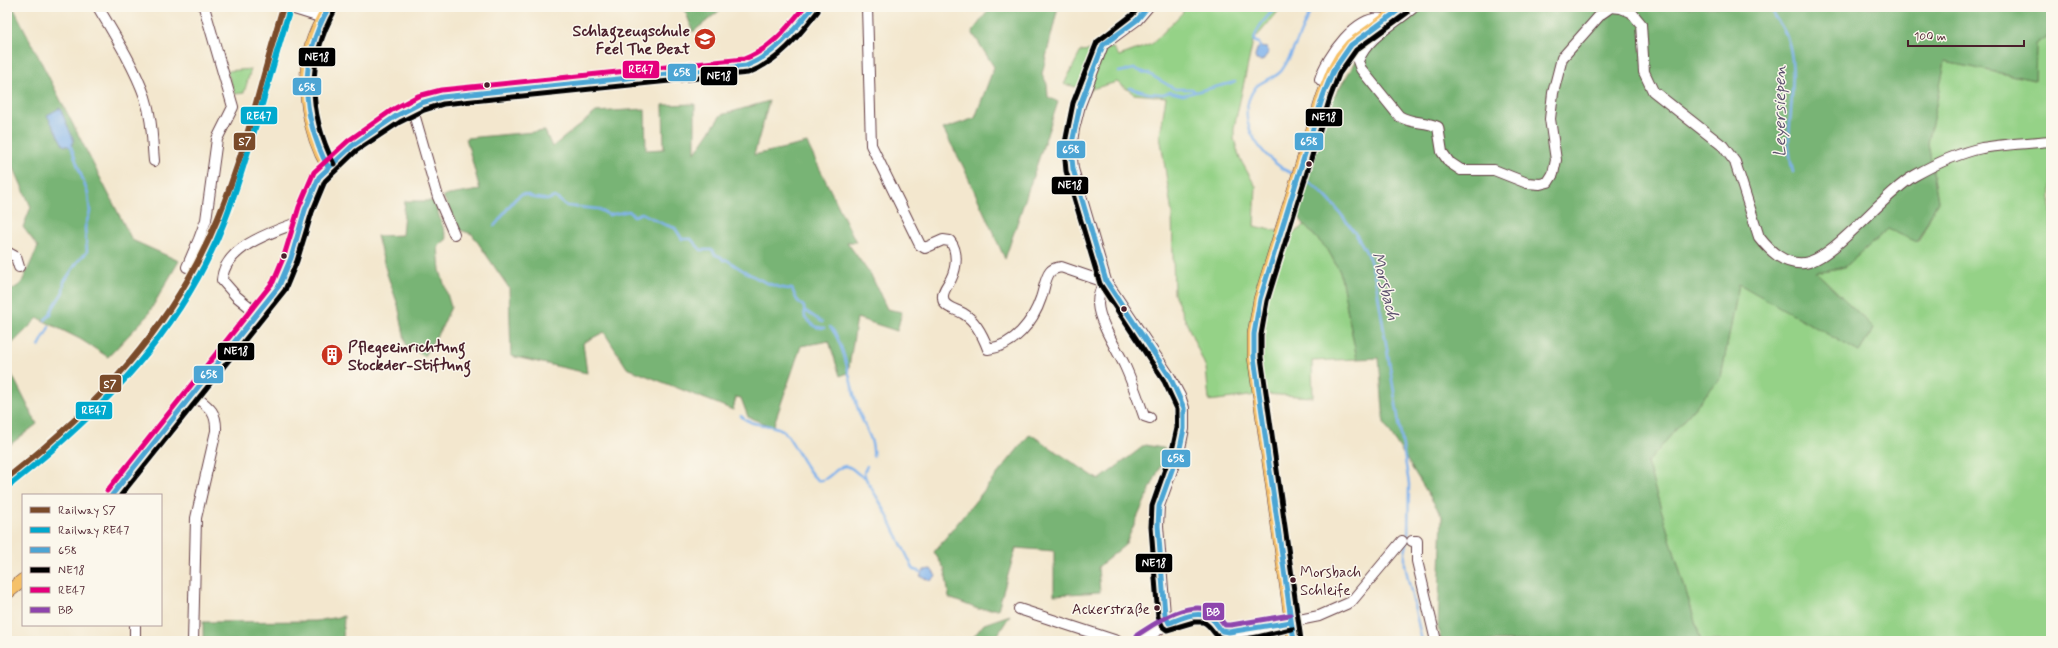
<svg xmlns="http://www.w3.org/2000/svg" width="2058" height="648" viewBox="0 0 2058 648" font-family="Mynerve,sans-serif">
<rect width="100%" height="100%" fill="#fbf7ec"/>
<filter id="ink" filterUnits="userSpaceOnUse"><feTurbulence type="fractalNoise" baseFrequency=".025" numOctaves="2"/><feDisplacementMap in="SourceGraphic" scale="8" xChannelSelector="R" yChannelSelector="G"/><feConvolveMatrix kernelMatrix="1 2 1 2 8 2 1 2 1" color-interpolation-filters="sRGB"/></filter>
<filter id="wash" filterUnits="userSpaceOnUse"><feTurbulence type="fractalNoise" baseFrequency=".012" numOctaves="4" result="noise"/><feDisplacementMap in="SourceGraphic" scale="16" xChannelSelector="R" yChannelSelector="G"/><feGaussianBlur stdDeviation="0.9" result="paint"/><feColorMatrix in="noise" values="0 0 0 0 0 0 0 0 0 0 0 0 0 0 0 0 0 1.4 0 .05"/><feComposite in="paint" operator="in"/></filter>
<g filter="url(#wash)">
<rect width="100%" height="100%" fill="#f3e7ce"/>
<path fill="#95d287" stroke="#707859" d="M1183,7H1282L1253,41L1234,128V139L1240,159L1256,187L1254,226L1291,234L1305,226L1328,250L1340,272L1357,359L1312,361L1313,397L1265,394L1209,401L1206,368L1174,294L1172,214L1160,135L1166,97L1134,94L1117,82L1088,90L1064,84L1081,51L1113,48L1119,56L1152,44L1183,12Z
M2051,34V641H1701L1647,463L1721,377L1739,283L1859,352L1874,328L1816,272L1845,267L1888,229L1918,242L1938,201L1928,143L1945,62L2035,80L2036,44Z
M251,69L244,93L235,94L227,71Z"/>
<path fill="#78b474" stroke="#616a50" d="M7,7H13L132,240L179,261L147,316L108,357L80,339L38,318L7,349V293L21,284L38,247L23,227L31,207L13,166L7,165Z
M684,7H724L693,32Z
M991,7H1058L1042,74L1047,84L1048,97L1058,102L1005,259L963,166L943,129L975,118L994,67L972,32Z
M1412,7H2051V34L2036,44L2035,80L1945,62L1928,143L1938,201L1917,242L1888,229L1845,267L1816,272L1874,328L1859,352L1739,284L1721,377L1647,463L1701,641H1441L1438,628L1442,516L1384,423L1379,358L1357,359L1340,272L1328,250L1305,226L1293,208L1326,109L1369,41Z
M769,101L754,155L807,143L856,242H847L872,277L887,309L902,312L897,331L857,318L848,373L840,376L829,341L801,346L773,427L748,417L741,398L736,397L733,410L627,368L604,332L583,343L587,373L511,356L509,288L472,234L460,230L443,196L480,190L466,138L545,131L552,147L596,112L645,109L646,150L664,149L663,105L695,104V153L721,115Z
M405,201H434L447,239L438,246L440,270L451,307L442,327L424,356L406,345L398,305L387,274L377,236L402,235Z
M7,365L37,424L7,447Z
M1030,434L1099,480L1145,445L1168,449L1125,545L1098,567L1100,592L1054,595V551L1016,548L998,609H978L949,598L945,570L934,552Z
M1010,615L994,641H970L984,624Z
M344,616L343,641H203V622L316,621Z"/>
<path fill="#7fb2ec" stroke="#64688c" d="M1260,47L1267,48L1269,52L1262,61L1256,60L1255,57L1257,49Z
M60,108L74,141L71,147L63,145L47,115Z
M931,569L936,576L931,581L920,576L924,570Z"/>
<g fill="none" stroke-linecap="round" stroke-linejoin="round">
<path stroke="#7fb2ec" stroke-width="2.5" d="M1773,7L1774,17C1803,45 1790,102 1789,138C1788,149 1791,161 1793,172
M1260,47L1259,43L1254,41C1256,28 1267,15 1278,7
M1119,72L1134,69L1149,74L1175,89H1192L1195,92
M1129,88L1148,93L1163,94L1170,92L1183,95L1235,82
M1295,175C1264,162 1231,121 1255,88C1262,79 1276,79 1282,70C1296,50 1301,27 1313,7
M1301,178C1324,187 1359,235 1369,258C1372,266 1374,274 1376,282L1409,484L1408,538L1405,553V565L1422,641
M494,226C502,219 514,195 523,194C528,194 531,197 535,198C540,199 542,198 547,200L555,197L567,206L598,209L609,215L629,211L634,216L642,213L663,224L675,228L682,239H691L701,250H713L714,254L721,257L723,260H727C743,271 772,289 792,289L797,300L804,307L805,318L816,327L824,328
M804,310L822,322
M45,320L51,314V311L63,292L64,282L78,261L87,252L85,227L90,212L88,194L70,144
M830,327C844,339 852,393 859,412C864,426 875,441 873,456
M39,346L49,327
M741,416C752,428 772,422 784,431C794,442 808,475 818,480C829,482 835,466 846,466C854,467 857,476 865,477
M867,466L864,472L866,479L884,509L914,570L921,572"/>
</g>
</g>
<g filter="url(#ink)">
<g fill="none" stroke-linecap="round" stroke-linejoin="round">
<g stroke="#633d43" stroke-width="12">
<path id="minor" d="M98,7C115,36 134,66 145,97C152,118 152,139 154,161
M288,7L323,18
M867,7L871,145L920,245L925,248L943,240L950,241C958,251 957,267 951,279C948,285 942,291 943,298C943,308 957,309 964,314C976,321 983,336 988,349C1014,346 1033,322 1041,298C1044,290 1045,278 1050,272C1053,268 1057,268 1061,267L1099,280L1106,281
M1148,7L1137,20L1103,45L1080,105L1074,129L1071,148L1073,169L1106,281L1170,377L1180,396L1184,408V429L1180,448L1159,506L1158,526L1165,615L1169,623
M1414,7C1395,24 1368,36 1358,61L1361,69L1399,116C1411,124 1425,121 1438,127L1442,152L1449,162L1461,170H1494L1527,183L1540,184L1548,182L1553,174L1556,160L1550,119L1553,93L1562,58L1601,14L1611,7L1621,8L1631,12L1641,24L1644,72L1653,91L1723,146L1735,162L1759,237C1770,251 1784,265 1804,263C1833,260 1884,193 1914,176C1935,164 1959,153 1982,148C2004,144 2028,143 2051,141
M1327,86L1320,79C1327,57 1357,13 1384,19
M412,107L438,197L454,234
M7,252L16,257L19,267
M187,267L199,239L206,220L217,139L233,107L204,7
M1106,281C1101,287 1098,296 1098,304C1099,322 1116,348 1124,364C1132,381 1138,399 1144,416L1150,418
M258,314L236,296L222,280C224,246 275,231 302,221
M192,394C207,406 217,410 216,431L196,518L193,641
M1412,541H1417V561L1436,641
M1019,609L1117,641
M135,625V641
M1141,641L1169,623L1198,614L1210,617L1221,630L1226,632L1245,631L1319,616L1351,602L1402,541"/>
</g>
<g stroke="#633d43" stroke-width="14">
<path id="major" d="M328,167C308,133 301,85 311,46C315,32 322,19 329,7
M112,495L279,286L291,258L305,210L319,177L352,146L396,116L421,103L442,97L746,66C776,57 794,30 813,7
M7,593L23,580
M1294,641L1254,357V334L1260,299L1323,96L1333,71L1341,57L1351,45L1403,7"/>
</g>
<use href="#minor" stroke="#fff" stroke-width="10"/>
<use href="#major" stroke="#f5c16b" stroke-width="13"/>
<g stroke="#fbf7ec" stroke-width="8">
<path id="bus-1" d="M1148,7L1137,20L1103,45L1080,105L1071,148L1073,169L1106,281L1170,377L1184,408V429L1180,448L1159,506L1158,526L1165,615L1169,623
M328,167C300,113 299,60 329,7
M112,495L279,286L291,258L305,210L319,177L352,146L396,116L421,103L442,97L746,66C776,54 793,31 813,7
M1169,623C1182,618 1199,609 1212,619C1216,622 1218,627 1222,631L1229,632L1291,622
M1294,641L1254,357V334L1260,299L1323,96L1333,71L1351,45L1403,7"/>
</g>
<g stroke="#fbf7ec" stroke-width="8">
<path id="bus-2" d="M1139,7L1132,15L1097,42L1073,103L1064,148L1066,171L1100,284L1164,381L1177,409V428L1173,446L1152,506L1151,527L1158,617L1163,627L1167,630L1194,622H1203C1211,625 1212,633 1219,637C1235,646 1274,632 1292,629
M334,164C308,112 306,61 335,10
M121,495L285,290L297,261L312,212L325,181L356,151L400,122L424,110L443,104L748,73C779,61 798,37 818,11
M1301,640L1261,357V335L1267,301L1330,98L1339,74L1356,50L1407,13"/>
</g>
<g stroke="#fbf7ec" stroke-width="8">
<path id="bus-3" d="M107,491L273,282L284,256L299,207L314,172L348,141L392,110L418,96L441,90L744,59C771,49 787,28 804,7"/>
</g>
<g stroke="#fbf7ec" stroke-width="8">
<path id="bus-4" d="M1137,635C1156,623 1186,601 1210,610C1217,612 1220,620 1225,625H1231L1290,615"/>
</g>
<use href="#bus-1" stroke="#4ca5d4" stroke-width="5"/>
<use href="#bus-2" stroke="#000" stroke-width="5"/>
<use href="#bus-3" stroke="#e5007d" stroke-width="5"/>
<use href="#bus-4" stroke="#8e44ad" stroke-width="5"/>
<g stroke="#fbf7ec" stroke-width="9">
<path id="rail-1" d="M7,478C97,407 174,326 218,218C246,150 262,77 283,7"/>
</g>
<g stroke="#fbf7ec" stroke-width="9">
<path id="rail-2" d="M11,484C102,412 183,329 225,220C251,151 268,79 290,9"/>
</g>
<use href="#rail-1" stroke="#7a4b2a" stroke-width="6"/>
<use href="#rail-2" stroke="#00a9ce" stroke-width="6"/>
</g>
</g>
<defs>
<g id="school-disc" transform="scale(1.15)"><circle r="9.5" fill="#c8321e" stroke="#fbf7ec"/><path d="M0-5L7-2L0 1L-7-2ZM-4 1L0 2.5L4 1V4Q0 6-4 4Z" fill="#fff"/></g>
<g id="building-disc" transform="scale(1.15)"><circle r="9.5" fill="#c8321e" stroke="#fbf7ec"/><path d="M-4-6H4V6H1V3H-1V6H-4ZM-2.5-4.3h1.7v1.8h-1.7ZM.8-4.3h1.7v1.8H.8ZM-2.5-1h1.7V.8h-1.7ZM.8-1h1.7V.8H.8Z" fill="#fff"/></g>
</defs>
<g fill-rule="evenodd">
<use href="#school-disc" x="705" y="39"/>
<use href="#building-disc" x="332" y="355"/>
</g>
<g fill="#4a1f2b" stroke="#fbf7ec" stroke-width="1.5">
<circle cx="487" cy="85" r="3.5"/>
<circle cx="1309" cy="164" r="3.5"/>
<circle cx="284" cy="256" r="3.5"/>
<circle cx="1124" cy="309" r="3.5"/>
<circle cx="1293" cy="580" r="3.5"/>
<circle cx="1157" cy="608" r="3.5"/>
</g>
<g text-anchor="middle" stroke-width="3" stroke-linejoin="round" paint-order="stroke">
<g font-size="15" fill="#4a1f2b" stroke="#fbf7ec" text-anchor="start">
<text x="1300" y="577">Morsbach<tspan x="1300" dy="18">Schleife</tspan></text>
<text x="1150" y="614" text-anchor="end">Ackerstraße</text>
</g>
<g font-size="16" font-weight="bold" fill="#4a1f2b" stroke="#fbf7ec" text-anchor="end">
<text x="690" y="36">Schlagzeugschule<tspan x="690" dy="18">Feel The Beat</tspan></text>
<text x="348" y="352" text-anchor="start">Pflegeeinrichtung<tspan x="348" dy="18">Stockder-Stiftung</tspan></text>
</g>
<g font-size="17" font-style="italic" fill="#5d526f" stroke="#fbf7ec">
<text transform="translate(1779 111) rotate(-90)" y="6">Leyersiepen</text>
<text transform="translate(1386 286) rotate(76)" y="6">Morsbach</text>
</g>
</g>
<g stroke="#fbf7ec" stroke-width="1.5">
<rect x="298" y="47" width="38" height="20" rx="4" fill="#000"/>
<rect x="622" y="60" width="38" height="19" rx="4" fill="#e5007d"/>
<rect x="667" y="63" width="30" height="19" rx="4" fill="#4ca5d4"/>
<rect x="700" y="66" width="38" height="20" rx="4" fill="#000"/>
<rect x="292" y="77" width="30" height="19" rx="4" fill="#4ca5d4"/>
<rect x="240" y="106" width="38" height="19" rx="4" fill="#00a9ce"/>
<rect x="1305" y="108" width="38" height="19" rx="4" fill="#000"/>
<rect x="1294" y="132" width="30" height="19" rx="4" fill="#4ca5d4"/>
<rect x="233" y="132" width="23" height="19" rx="4" fill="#7a4b2a"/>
<rect x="1056" y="140" width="30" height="19" rx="4" fill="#4ca5d4"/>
<rect x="1051" y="176" width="38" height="19" rx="4" fill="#000"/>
<rect x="217" y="342" width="38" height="19" rx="4" fill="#000"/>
<rect x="193" y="365" width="31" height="19" rx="4" fill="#4ca5d4"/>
<rect x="99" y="374" width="23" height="19" rx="4" fill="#7a4b2a"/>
<rect x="75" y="401" width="38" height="19" rx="4" fill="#00a9ce"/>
<rect x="1161" y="449" width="30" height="19" rx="4" fill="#4ca5d4"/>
<rect x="1135" y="553" width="38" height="20" rx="4" fill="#000"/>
<rect x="1202" y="602" width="23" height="19" rx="4" fill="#8e44ad"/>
</g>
<g font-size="11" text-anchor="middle" font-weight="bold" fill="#fff">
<text x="317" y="61">NE18</text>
<text x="641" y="73">RE47</text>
<text x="682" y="76">658</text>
<text x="719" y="80">NE18</text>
<text x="307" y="91">658</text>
<text x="259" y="120">RE47</text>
<text x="1324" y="121">NE18</text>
<text x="1309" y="145">658</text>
<text x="245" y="145">S7</text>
<text x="1071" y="153">658</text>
<text x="1070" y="189">NE18</text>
<text x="236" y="355">NE18</text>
<text x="209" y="378">658</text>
<text x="110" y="388">S7</text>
<text x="94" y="414">RE47</text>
<text x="1176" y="462">658</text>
<text x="1154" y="567">NE18</text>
<text x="1213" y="616">BB</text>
</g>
<rect width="2058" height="648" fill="none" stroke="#fbf7ec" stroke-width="24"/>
<rect x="22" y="494" width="140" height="132" fill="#fbf7ec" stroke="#b4a19f"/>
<rect x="30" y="507" width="20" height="6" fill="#7a4b2a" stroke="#b4a19f"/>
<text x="58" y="514" font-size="12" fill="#4a1f2b">Railway S7</text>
<rect x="30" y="527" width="20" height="6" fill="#00a9ce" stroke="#b4a19f"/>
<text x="58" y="534" font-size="12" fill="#4a1f2b">Railway RE47</text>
<rect x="30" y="547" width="20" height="6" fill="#4ca5d4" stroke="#b4a19f"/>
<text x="58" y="554" font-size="12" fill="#4a1f2b">658</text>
<rect x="30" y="567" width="20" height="6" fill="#000000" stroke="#b4a19f"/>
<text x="58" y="574" font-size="12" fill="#4a1f2b">NE18</text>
<rect x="30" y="587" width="20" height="6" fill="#e5007d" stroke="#b4a19f"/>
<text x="58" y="594" font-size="12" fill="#4a1f2b">RE47</text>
<rect x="30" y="607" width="20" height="6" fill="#8e44ad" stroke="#b4a19f"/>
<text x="58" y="614" font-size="12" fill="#4a1f2b">BB</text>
<path d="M1908 40v6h116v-6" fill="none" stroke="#4a1f2b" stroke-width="2"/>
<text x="1914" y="40" font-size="12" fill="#4a1f2b" stroke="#fbf7ec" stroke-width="3" paint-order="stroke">100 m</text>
</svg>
